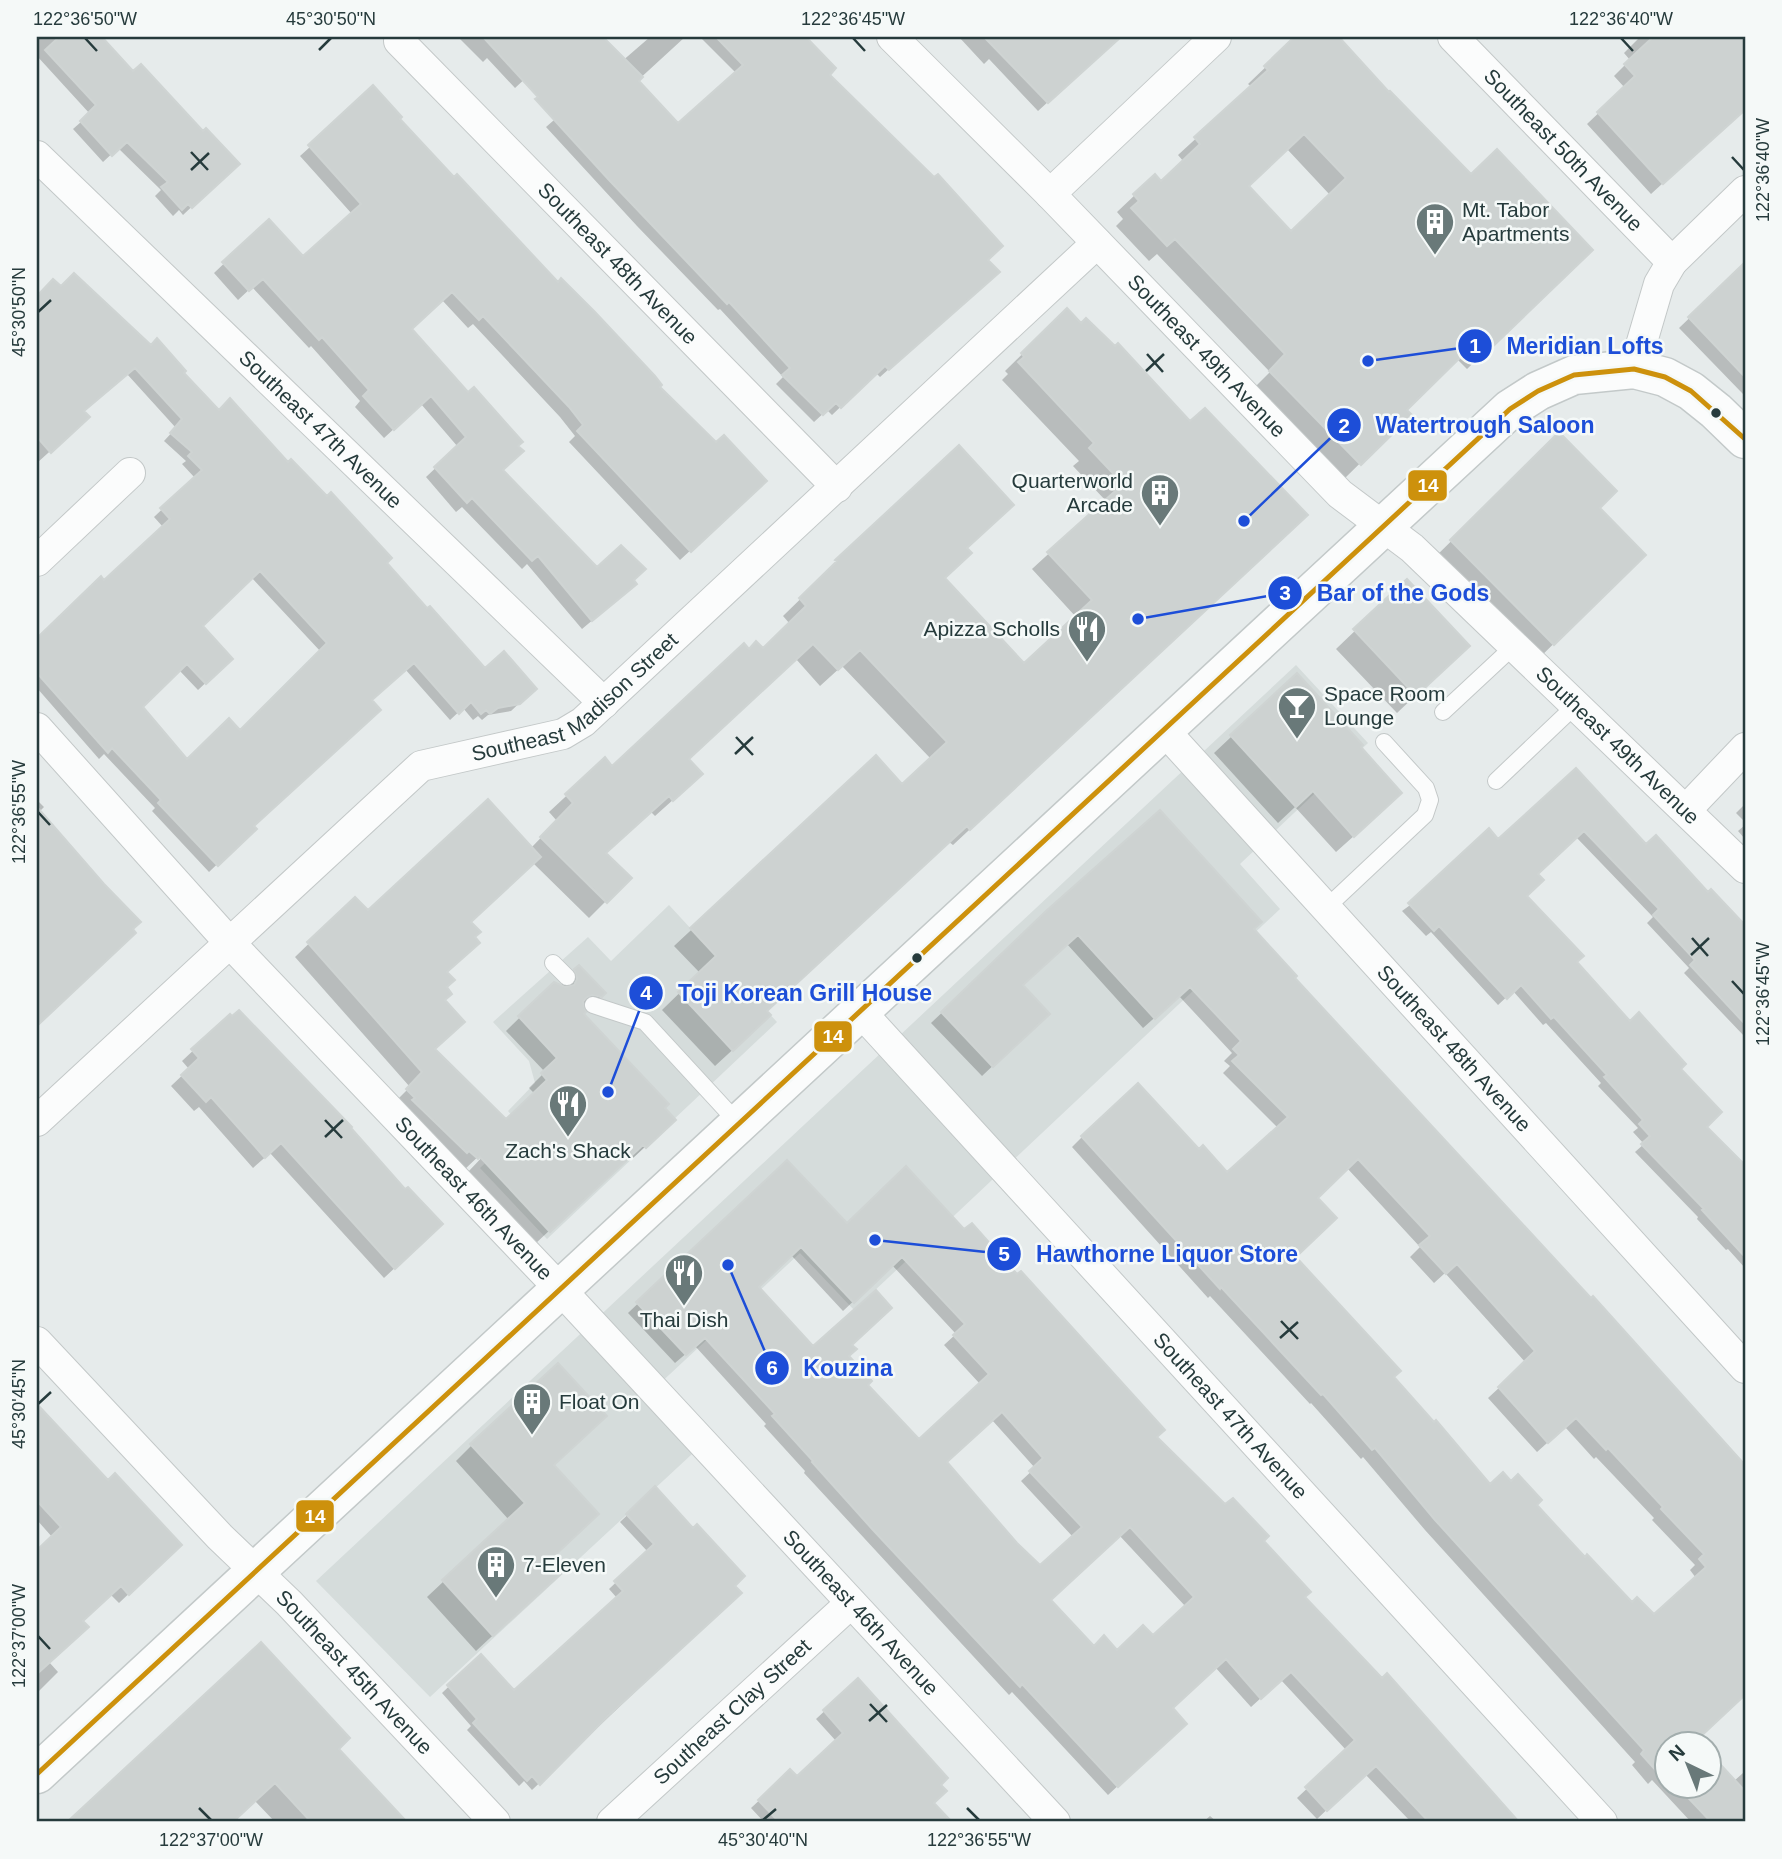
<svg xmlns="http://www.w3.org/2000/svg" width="1782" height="1859" viewBox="0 0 1782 1859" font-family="Helvetica,sans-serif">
<rect width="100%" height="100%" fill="#e6ebeb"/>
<path fill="#d5dcdb" d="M1296,665L1368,743L1240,864L1280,909L854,1310L800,1253L655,1388L705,1442L430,1697L316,1581Z
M669,905L777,1022L547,1239L480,1168L522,1128L508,1111L535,1083L529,1061L493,1022L588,937L611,961Z"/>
<path fill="#0003" fill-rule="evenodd" d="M37,37H99L133,73L237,164L183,215L179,210L173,216L155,196L161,190L118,148L103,162L73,129L90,114L37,56Z
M458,37H570L515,88L487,58L483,62Z
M650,37H685L636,82L678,126L736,73L700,37H780L797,55L828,75L986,260L989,280L880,377L876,373L832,415L827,410L814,422L776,384L783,377L720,309L718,310L637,226L546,127Z
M959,37H1119L1038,111L989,59L984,64Z
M1297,37H1335L1389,94L1471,176L1574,266L1467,369L1457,359L1405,410L1409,415L1343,480L1253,389L1270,372L1157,254L1149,261L1116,226L1123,219L1117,212L1155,176L1161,183L1184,162L1178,155L1252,87L1248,84ZM1287,149L1330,195L1291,233L1247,186Z
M1640,37H1745V108L1651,194L1587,124L1625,88L1614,76L1630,60L1624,53Z
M398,119L755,491L680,560L569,442L575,436L560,417L473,324L468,328L442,300L410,330L501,470L596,570L632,581L625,593L582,629L527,564L522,569L462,507L456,512L426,477L458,447L421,404L384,438L355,407L360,401L311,346L309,348L252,287L238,300L214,273L269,221L303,258L352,214L300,156L310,147Z
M1745,265V392L1743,394L1679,328Z
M53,281L182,373L219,412L288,464L485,671L527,696L511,711L488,715L482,720L478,716L473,720L463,708L450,720L405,669L370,700L252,826L254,829L209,872L152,811L155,808L104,754L99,759L37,688V640L101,578L104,582L163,527L154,517L195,478L182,464L186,461L164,441L176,428L127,374L82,411L80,424L37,463V358L43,352L37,346V298ZM251,577L321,652L240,733L187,762L140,707L179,670L198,690L231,659L200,626Z
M1067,310L1289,532L953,845L949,842L765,1012L752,1032L715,1066L662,1010L700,973L674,946L876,758L902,787L931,759L842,666L820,686L796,659L687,759L684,790L655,816L651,812L605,854L629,878L589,918L533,863L469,922L446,973L445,988L433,1050L506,1122L535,1094L529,1088L545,1072L506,1031L554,984L563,988L562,984L579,968L604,993L587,1010L583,1009L581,1014L663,1108L660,1133L631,1160L628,1157L535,1244L468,1172L487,1152L485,1150L463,1171L394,1103L410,1087L295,957L355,899L368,913L531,848L557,821L549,812L605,760L612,768L749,651H763L790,624L783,616L821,579L820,578L959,447L965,549L943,579L1024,666L1076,617L1032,569L1106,501L1073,466L1079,461L1002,380L1008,374L1005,371Z
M1559,435L1597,508L1644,555L1529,668L1427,565Z
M1407,581L1449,664L1397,713L1336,649Z
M1297,675L1383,810L1336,852L1295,807L1278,823L1214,753Z
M1576,770L1646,847L1656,837L1745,938V1037L1684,973L1689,968L1647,923L1653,917L1576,837L1536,874L1525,896L1575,962L1630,1023L1679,1069L1705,1127L1745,1168V1268L1728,1249L1726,1250L1697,1219L1698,1217L1635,1152L1644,1144L1633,1132L1638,1128L1598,1086L1601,1083L1546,1023L1543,1025L1513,991L1498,1005L1431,932L1426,936L1402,911L1498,841Z
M37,800L44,807L39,812L122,945L37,1025Z
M1745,804V822L1736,813Z
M1745,825V839L1738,831Z
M1047,913L1252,929L1293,978L1745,1469V1668L1666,1744V1786H1708V1754L1734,1781L1743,1773L1745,1776V1822H1691L1652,1780L1648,1784L1632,1765L1635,1762L1425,1530L1363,1457L1361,1459L1311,1403L1310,1404L1210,1296L1208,1298L1072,1147L1082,1137L1199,1152L1227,1174L1278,1128L1223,1073L1230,1066L1224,1061L1232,1053L1179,996L1143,1028L1067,944L1021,986L1037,1024L982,1076L931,1023ZM1347,1168L1420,1247L1410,1257L1434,1283L1445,1273L1526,1363L1488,1398L1537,1452L1565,1427L1594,1459L1596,1457L1654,1518L1652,1520L1695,1565L1690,1570L1696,1578L1653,1616L1632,1604L1535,1505L1490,1487L1392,1378L1293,1258L1316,1198Z
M230,1016L430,1235L384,1278L270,1153L253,1168L199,1107L194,1111L171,1086L189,1069L182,1061Z
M787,1162L846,1225L906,1169L1155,1437L1261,1541L1303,1598L1473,1775L1515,1822H1411L1365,1774L1317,1819L1297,1798L1347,1751L1281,1680L1251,1707L1215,1667L1171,1709L1175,1733L1108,1795L1012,1692L1009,1695L804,1473L805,1471L764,1426L766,1424L695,1346L675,1363L628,1313ZM791,1255L843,1311L892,1265L956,1334L944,1345L980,1384L919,1441L866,1385L847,1356L850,1345L813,1348L757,1287ZM992,1420L1035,1468L1021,1481L1073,1537L1040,1568L1016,1544L945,1462ZM1119,1535L1186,1607L1153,1637L1117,1652L1094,1648L1049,1600Z
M37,1407L170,1555L119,1603L110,1594L81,1621L49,1662L58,1672L37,1693V1553L53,1538L37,1520Z
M472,1445L552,1465L549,1560L544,1588L476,1651L427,1597L509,1520L456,1461Z
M655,1489L739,1593L532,1790L524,1781L519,1786L467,1730L471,1726L442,1693L481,1656L514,1693L617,1598L609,1589L648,1552L620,1522Z
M261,1644L337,1749L404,1822H275L255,1801L232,1822H69Z
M858,1680L939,1785L931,1803L950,1822H764L751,1808L790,1772L796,1778L836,1741L816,1719Z
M1210,1816L1217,1822H1203Z"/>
<path fill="#cdd2d1" stroke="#cfd4d3" stroke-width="2" fill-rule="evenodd" d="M59,37H102L133,71L141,64L203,131L206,128L240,164L192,208L188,204L182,210L161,187L168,182L127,142L112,156L80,121L96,105L45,50Z
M483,37H603L643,77L639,81L678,123L743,65L716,37H806L836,68L830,75L934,177L938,174L1003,246L988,260L1000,272L889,370L885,366L841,408L836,403L823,415L782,375L790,368L729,302L727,304L609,180L535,99L538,97Z
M984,37H1121L1048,103Z
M1294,37H1339L1389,92L1390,91L1471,174L1497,149L1593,250L1485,354L1475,343L1407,410L1412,415L1361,465L1269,371L1285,354L1175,239L1167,246L1131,208L1139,201L1133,194L1155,174L1161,181L1200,144L1194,137L1268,70L1264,66ZM1304,134L1346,178L1291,231L1249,186Z
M1653,37H1745V110L1663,184L1597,112L1635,76L1624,64Z
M373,85L402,117L400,119L454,177L457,174L558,282L561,278L595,312L655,376L662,385L660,387L716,442L724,435L767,481L691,552L577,431L583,425L569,407L483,316L479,320L452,292L412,329L468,392L474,387L523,442L518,446L524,451L503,470L597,567L621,545L646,569L634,580L637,584L592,621L538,556L532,561L472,498L467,503L434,467L466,437L431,396L394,430L363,396L369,390L322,337L319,340L263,279L249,291L222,262L269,219L303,256L361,204L308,145Z
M1745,262V377L1688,317Z
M74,273L151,345L157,338L186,371L184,373L219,410L230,398L288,462L291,459L327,496L331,492L392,558L387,563L427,608L430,606L485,668L504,651L537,689L520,704L498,708L490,714L486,710L481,714L471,702L459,714L414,663L372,700L381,710L254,826L257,829L218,866L158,803L161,800L112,748L108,753L37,673V638L101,576L104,580L170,519L160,508L202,470L188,456L192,452L170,433L182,419L135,368L84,411L90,417L51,453L37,437V296L53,279L61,286ZM260,571L327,643L240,730L229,718L187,759L143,707L187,664L206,684L233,659L203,626Z
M1067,308L1081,323L1086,318L1115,346L1118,343L1190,421L1205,408L1308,515L970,830L967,826L767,1011L771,1015L733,1051L678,992L716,956L690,928L876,755L902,784L947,742L860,650L838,670L813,644L689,759L703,774L673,801L669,796L606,853L632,878L607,903L540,837L573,803L565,794L605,757L612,766L744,643L749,649L756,641L763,648L806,606L799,598L837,561L835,560L959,445L1014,505L967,548L972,553L945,578L1024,663L1092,600L1047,552L1123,484L1089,448L1094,443L1018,362L1024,357L1021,353Z
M1559,432L1617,491L1600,508L1646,555L1554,645L1450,540Z
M1407,579L1470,646L1416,696L1353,629Z
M1297,673L1363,745L1361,747L1402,793L1354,837L1313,791L1296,807L1230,735Z
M1576,768L1646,844L1656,835L1708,892L1711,889L1745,925V1024L1690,965L1695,960L1653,915L1659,909L1584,831L1538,874L1544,880L1527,896L1584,956L1577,962L1630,1021L1639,1012L1686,1064L1681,1069L1722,1112L1707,1127L1745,1165V1257L1702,1210L1704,1209L1641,1144L1650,1136L1639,1124L1643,1120L1604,1077L1607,1075L1554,1017L1551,1019L1521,985L1507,999L1439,926L1434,931L1408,903L1489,828L1498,839Z
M488,799L541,857L471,922L481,932L475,937L480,943L447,972L455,980L447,987L452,994L445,1000L465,1022L435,1049L506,1119L547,1080L541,1073L557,1058L518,1016L554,982L565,987L574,985L577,979L574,969L579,965L606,993L602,997L592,995L586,998L583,1002L586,1012L584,1014L669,1104L665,1108L676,1120L646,1148L643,1145L550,1232L480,1157L478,1159L469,1151L467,1153L412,1100L415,1098L406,1089L422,1072L307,942L355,897L368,910Z
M37,807L104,884L141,922L133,929L136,933L37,1026Z
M1160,810L1262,922L1254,929L1297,976L1295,978L1591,1298L1593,1296L1745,1465V1695L1697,1740L1701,1744H1667V1774L1664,1771L1660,1775L1641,1754L1644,1750L1435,1520L1375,1448L1372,1450L1323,1394L1321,1395L1221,1287L1220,1289L1081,1136L1138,1083L1199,1149L1203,1145L1227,1172L1288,1117L1232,1061L1239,1055L1233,1049L1241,1041L1190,987L1155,1019L1078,935L1023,985L1050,1014L993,1067L941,1012L1046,911ZM1358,1159L1430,1236L1419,1245L1446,1274L1457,1264L1535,1351L1498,1387L1548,1443L1576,1418L1606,1450L1608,1448L1663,1507L1661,1509L1704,1554L1699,1559L1706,1567L1654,1614L1637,1597L1632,1602L1587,1554L1585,1557L1537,1505L1542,1500L1518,1474L1511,1481L1503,1472L1490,1484L1436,1420L1434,1422L1394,1377L1401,1371L1296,1257L1337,1218L1318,1198Z
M239,1010L352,1127L351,1128L405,1189L408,1187L443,1224L395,1269L281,1143L265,1158L211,1097L206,1102L181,1075L199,1058L191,1049L230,1014L232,1016Z
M787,1160L847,1223L906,1166L964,1229L972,1223L1017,1274L1021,1271L1165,1430L1157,1437L1225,1504L1233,1498L1269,1536L1264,1541L1311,1592L1305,1597L1382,1678L1387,1673L1519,1822H1429L1376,1766L1327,1811L1305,1787L1355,1740L1291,1672L1261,1699L1226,1659L1173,1708L1187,1724L1118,1787L1022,1684L1020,1687L873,1530L812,1462L813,1461L772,1416L775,1414L705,1338L686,1355L636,1302ZM801,1247L854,1303L902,1257L965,1324L953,1335L989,1374L919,1439L868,1385L872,1381L849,1356L857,1349L852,1345L892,1308L876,1290L813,1346L759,1287ZM1002,1412L1043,1458L1029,1471L1082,1527L1040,1565L1017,1543L947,1462ZM1130,1527L1194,1597L1153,1635L1143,1625L1117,1650L1104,1635L1094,1646L1051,1600Z
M558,1363L607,1416L554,1465L599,1514L551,1559L563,1572L493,1636L442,1580L525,1503L470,1444Z
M37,1404L108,1480L115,1473L182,1545L129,1595L121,1586L83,1621L89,1627L37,1674V1550L61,1527L37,1501Z
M655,1486L693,1528L697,1524L745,1576L735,1586L742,1593L607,1717L540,1785L532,1776L527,1781L473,1723L477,1719L447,1685L481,1654L514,1690L623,1591L614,1581L654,1544L626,1514Z
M261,1642L350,1738L339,1749L407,1822H311L275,1783L233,1822H67Z
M858,1678L948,1778L941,1785L947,1791L934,1803L952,1822H779L758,1800L790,1769L797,1776L843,1733L823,1710Z
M1709,1752L1745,1791V1822H1711L1677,1786H1709Z"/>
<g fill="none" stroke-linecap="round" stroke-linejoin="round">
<g stroke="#c3c8c8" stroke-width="18">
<path id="lane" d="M1443,712L1515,645
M1496,781L1577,704
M1326,908L1425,815L1430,800L1426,788L1384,742
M553,963L567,977
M593,1005L645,1022L738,1123"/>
</g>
<g stroke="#c3c8c8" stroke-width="32">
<g id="street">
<path id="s1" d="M892,37L1050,194L1340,494L1412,548L1745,868"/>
<path id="s2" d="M1453,37L1672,262"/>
<path id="s3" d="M399,41L837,487"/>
<path id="s4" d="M37,156L604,703"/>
<path d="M1050,194L1216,37"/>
<path d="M1634,369L1659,284L1672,262L1745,191"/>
<path d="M37,561L130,473"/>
<path id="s5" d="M37,728L229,942L560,1289L1055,1822"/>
<path id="s6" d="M1163,729L1745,1368"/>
<path d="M1686,810L1745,748"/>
<path id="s7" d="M859,1010L1602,1822"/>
<path id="s8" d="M37,1121L421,766L563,734L583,722L1097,243"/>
<path id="s9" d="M37,1342L220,1537L289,1603L495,1822"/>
<path id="s10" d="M612,1822L851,1603"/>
</g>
</g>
<g stroke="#c3c9c9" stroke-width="41">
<path id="secondary" d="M37,1774L1510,409L1538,391L1574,375L1634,369L1665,377L1691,391L1716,411L1745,439"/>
</g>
<use href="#lane" stroke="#fbfcfc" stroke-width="16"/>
<use href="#street" stroke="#fbfcfc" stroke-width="30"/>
<use href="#secondary" stroke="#fbfcfc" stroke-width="38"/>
<g stroke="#f5f9f8" stroke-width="10">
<path id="bus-1" d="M37,1774L1510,409L1538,391L1574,375L1634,369L1665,377L1691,391L1745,439"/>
</g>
<use href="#bus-1" stroke="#cd910c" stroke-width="5"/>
</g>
<path fill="none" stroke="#263b3c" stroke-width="2.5" d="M85,38L97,51M853,38L865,51M1621,38L1633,51M319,50L331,38M191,152L208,170M1732,157L1744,170M191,170L209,153M38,312L51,300M1147,354L1163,372M1146,371L1164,354M736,737L753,755M735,754L753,737M38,812L50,825M1692,938L1708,956M1691,955L1709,938M1732,981L1744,994M325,1120L342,1138M325,1137L343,1120M1281,1321L1298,1339M1280,1338L1298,1322M38,1404L51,1392M38,1636L50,1649M870,1704L887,1722M869,1721L887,1705M199,1808L211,1820M967,1808L979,1820M763,1820L776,1809"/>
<defs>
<g id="building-pin" transform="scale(2.0125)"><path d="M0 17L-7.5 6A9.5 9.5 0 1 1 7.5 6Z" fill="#697979" stroke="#f5f9f8"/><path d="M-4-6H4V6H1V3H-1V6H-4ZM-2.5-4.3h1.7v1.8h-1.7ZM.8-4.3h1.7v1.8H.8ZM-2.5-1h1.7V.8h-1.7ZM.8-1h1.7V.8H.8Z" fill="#fff"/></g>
<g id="restaurant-pin" transform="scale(2.0125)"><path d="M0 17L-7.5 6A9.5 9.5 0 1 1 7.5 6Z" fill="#697979" stroke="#f5f9f8"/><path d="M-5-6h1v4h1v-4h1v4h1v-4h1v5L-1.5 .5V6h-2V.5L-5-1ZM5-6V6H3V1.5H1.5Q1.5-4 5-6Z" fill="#fff"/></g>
<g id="bar-pin" transform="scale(2.0125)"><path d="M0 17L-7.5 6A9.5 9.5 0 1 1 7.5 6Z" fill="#697979" stroke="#f5f9f8"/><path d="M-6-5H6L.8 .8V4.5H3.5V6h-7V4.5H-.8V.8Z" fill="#fff"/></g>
</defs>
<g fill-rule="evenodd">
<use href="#building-pin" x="1435" y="222"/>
<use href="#building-pin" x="1160" y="493"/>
<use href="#restaurant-pin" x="1087" y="629"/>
<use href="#bar-pin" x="1297" y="706"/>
<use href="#restaurant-pin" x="568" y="1104"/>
<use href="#restaurant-pin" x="684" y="1273"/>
<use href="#building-pin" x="532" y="1402"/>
<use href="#building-pin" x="496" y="1565"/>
</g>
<g fill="#263b3c" stroke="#f5f9f8" stroke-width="2.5">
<circle cx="1716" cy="413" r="6"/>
<circle cx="917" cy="958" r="6"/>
</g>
<g text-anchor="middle" stroke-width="5" stroke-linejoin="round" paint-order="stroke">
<g font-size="21" fill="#263b3c" stroke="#f5f9f8">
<text dy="7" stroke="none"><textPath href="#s2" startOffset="158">Southeast 50th Avenue</textPath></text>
<text dy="7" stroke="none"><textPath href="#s3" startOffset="312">Southeast 48th Avenue</textPath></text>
<text dy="7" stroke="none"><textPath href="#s1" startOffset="448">Southeast 49th Avenue</textPath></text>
<text dy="7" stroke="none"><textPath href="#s4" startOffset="394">Southeast 47th Avenue</textPath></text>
<text dy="7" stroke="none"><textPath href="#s8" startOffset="696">Southeast Madison Street</textPath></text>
<text dy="7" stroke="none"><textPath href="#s1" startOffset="1015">Southeast 49th Avenue</textPath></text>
<text dy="7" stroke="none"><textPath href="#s6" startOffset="432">Southeast 48th Avenue</textPath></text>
<text dy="7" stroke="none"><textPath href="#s5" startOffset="642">Southeast 46th Avenue</textPath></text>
<text dy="7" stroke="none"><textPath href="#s7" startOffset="550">Southeast 47th Avenue</textPath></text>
<text dy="7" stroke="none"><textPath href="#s5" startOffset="1209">Southeast 46th Avenue</textPath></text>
<text dy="7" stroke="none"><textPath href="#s9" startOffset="458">Southeast 45th Avenue</textPath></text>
<text dy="7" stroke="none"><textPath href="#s10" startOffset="163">Southeast Clay Street</textPath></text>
</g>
<g font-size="21" fill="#263b3c" stroke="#f5f9f8" text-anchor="start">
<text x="1462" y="217">Mt. Tabor<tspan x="1462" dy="24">Apartments</tspan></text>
<text x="1133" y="488" text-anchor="end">Quarterworld<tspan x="1133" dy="24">Arcade</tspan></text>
<text x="1060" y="636" text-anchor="end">Apizza Scholls</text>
<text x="1324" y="701">Space Room<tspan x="1324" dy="24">Lounge</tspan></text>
<text x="568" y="1158" text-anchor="middle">Zach's Shack</text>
<text x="684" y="1327" text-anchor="middle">Thai Dish</text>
<text x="559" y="1409">Float On</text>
<text x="523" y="1572">7-Eleven</text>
</g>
</g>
<path fill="none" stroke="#1d4ed8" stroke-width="2.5" d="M1368 361L1475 346M1244 521L1344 425M1138 619L1285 593M608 1092L646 993M875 1240L1004 1254M728 1265L772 1368"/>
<g fill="#1d4ed8" stroke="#f5f9f8" stroke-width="2.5">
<circle cx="1368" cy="361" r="7"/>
<circle cx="1244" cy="521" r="7"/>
<circle cx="1138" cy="619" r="7"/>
<circle cx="608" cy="1092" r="7"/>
<circle cx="875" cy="1240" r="7"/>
<circle cx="728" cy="1265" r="7"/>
<circle cx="1475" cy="346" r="18"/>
<circle cx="1344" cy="425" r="18"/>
<circle cx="1285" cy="593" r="18"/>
<circle cx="646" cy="993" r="18"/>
<circle cx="1004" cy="1254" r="18"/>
<circle cx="772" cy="1368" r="18"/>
</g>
<g font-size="21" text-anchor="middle" font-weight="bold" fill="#fff">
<text x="1475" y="353">1</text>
<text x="1344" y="433">2</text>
<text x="1285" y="600">3</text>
<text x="646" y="1000">4</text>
<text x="1004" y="1261">5</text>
<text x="772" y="1375">6</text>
</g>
<g font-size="23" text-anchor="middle" font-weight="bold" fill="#1d4ed8" stroke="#f5f9f8" stroke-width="5" stroke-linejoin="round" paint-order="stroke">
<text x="1585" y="354">Meridian Lofts</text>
<text x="1485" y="433">Watertrough Saloon</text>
<text x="1403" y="601">Bar of the Gods</text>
<text x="805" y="1001">Toji Korean Grill House</text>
<text x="1167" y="1262">Hawthorne Liquor Store</text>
<text x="848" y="1376">Kouzina</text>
</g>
<g stroke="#f5f9f8" stroke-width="2.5">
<rect x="1407" y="469" width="41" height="33" rx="7" fill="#cd910c"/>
<rect x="813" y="1020" width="40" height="33" rx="7" fill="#cd910c"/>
<rect x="295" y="1499" width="40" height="34" rx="7" fill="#cd910c"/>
</g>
<g font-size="19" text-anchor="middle" font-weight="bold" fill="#fff">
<text x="1428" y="492">14</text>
<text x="833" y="1043">14</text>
<text x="315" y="1523">14</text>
</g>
<rect width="1782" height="1859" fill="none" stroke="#f5f9f8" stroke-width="77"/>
<g transform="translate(1688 1765) rotate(317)"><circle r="33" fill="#f5f9f8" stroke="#a2adad" stroke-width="2"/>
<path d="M0-5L12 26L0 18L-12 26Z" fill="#697979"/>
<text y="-10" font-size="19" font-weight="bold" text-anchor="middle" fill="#263b3c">N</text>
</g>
<rect x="38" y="38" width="1706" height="1782" fill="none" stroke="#263b3c" stroke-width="2.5"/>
<g font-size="18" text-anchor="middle" fill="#263b3c">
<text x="85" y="25">122°36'50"W</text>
<text x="331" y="25">45°30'50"N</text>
<text x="853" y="25">122°36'45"W</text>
<text x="1621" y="25">122°36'40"W</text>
<text transform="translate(1763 170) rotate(-90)" y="6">122°36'40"W</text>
<text transform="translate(19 312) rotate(-90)" y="6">45°30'50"N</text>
<text transform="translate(19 812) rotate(-90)" y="6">122°36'55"W</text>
<text transform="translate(1763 994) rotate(-90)" y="6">122°36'45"W</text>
<text transform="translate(19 1404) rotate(-90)" y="6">45°30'45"N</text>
<text transform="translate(19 1636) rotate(-90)" y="6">122°37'00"W</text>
<text x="211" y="1846">122°37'00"W</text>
<text x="763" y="1846">45°30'40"N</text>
<text x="979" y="1846">122°36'55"W</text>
</g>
</svg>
